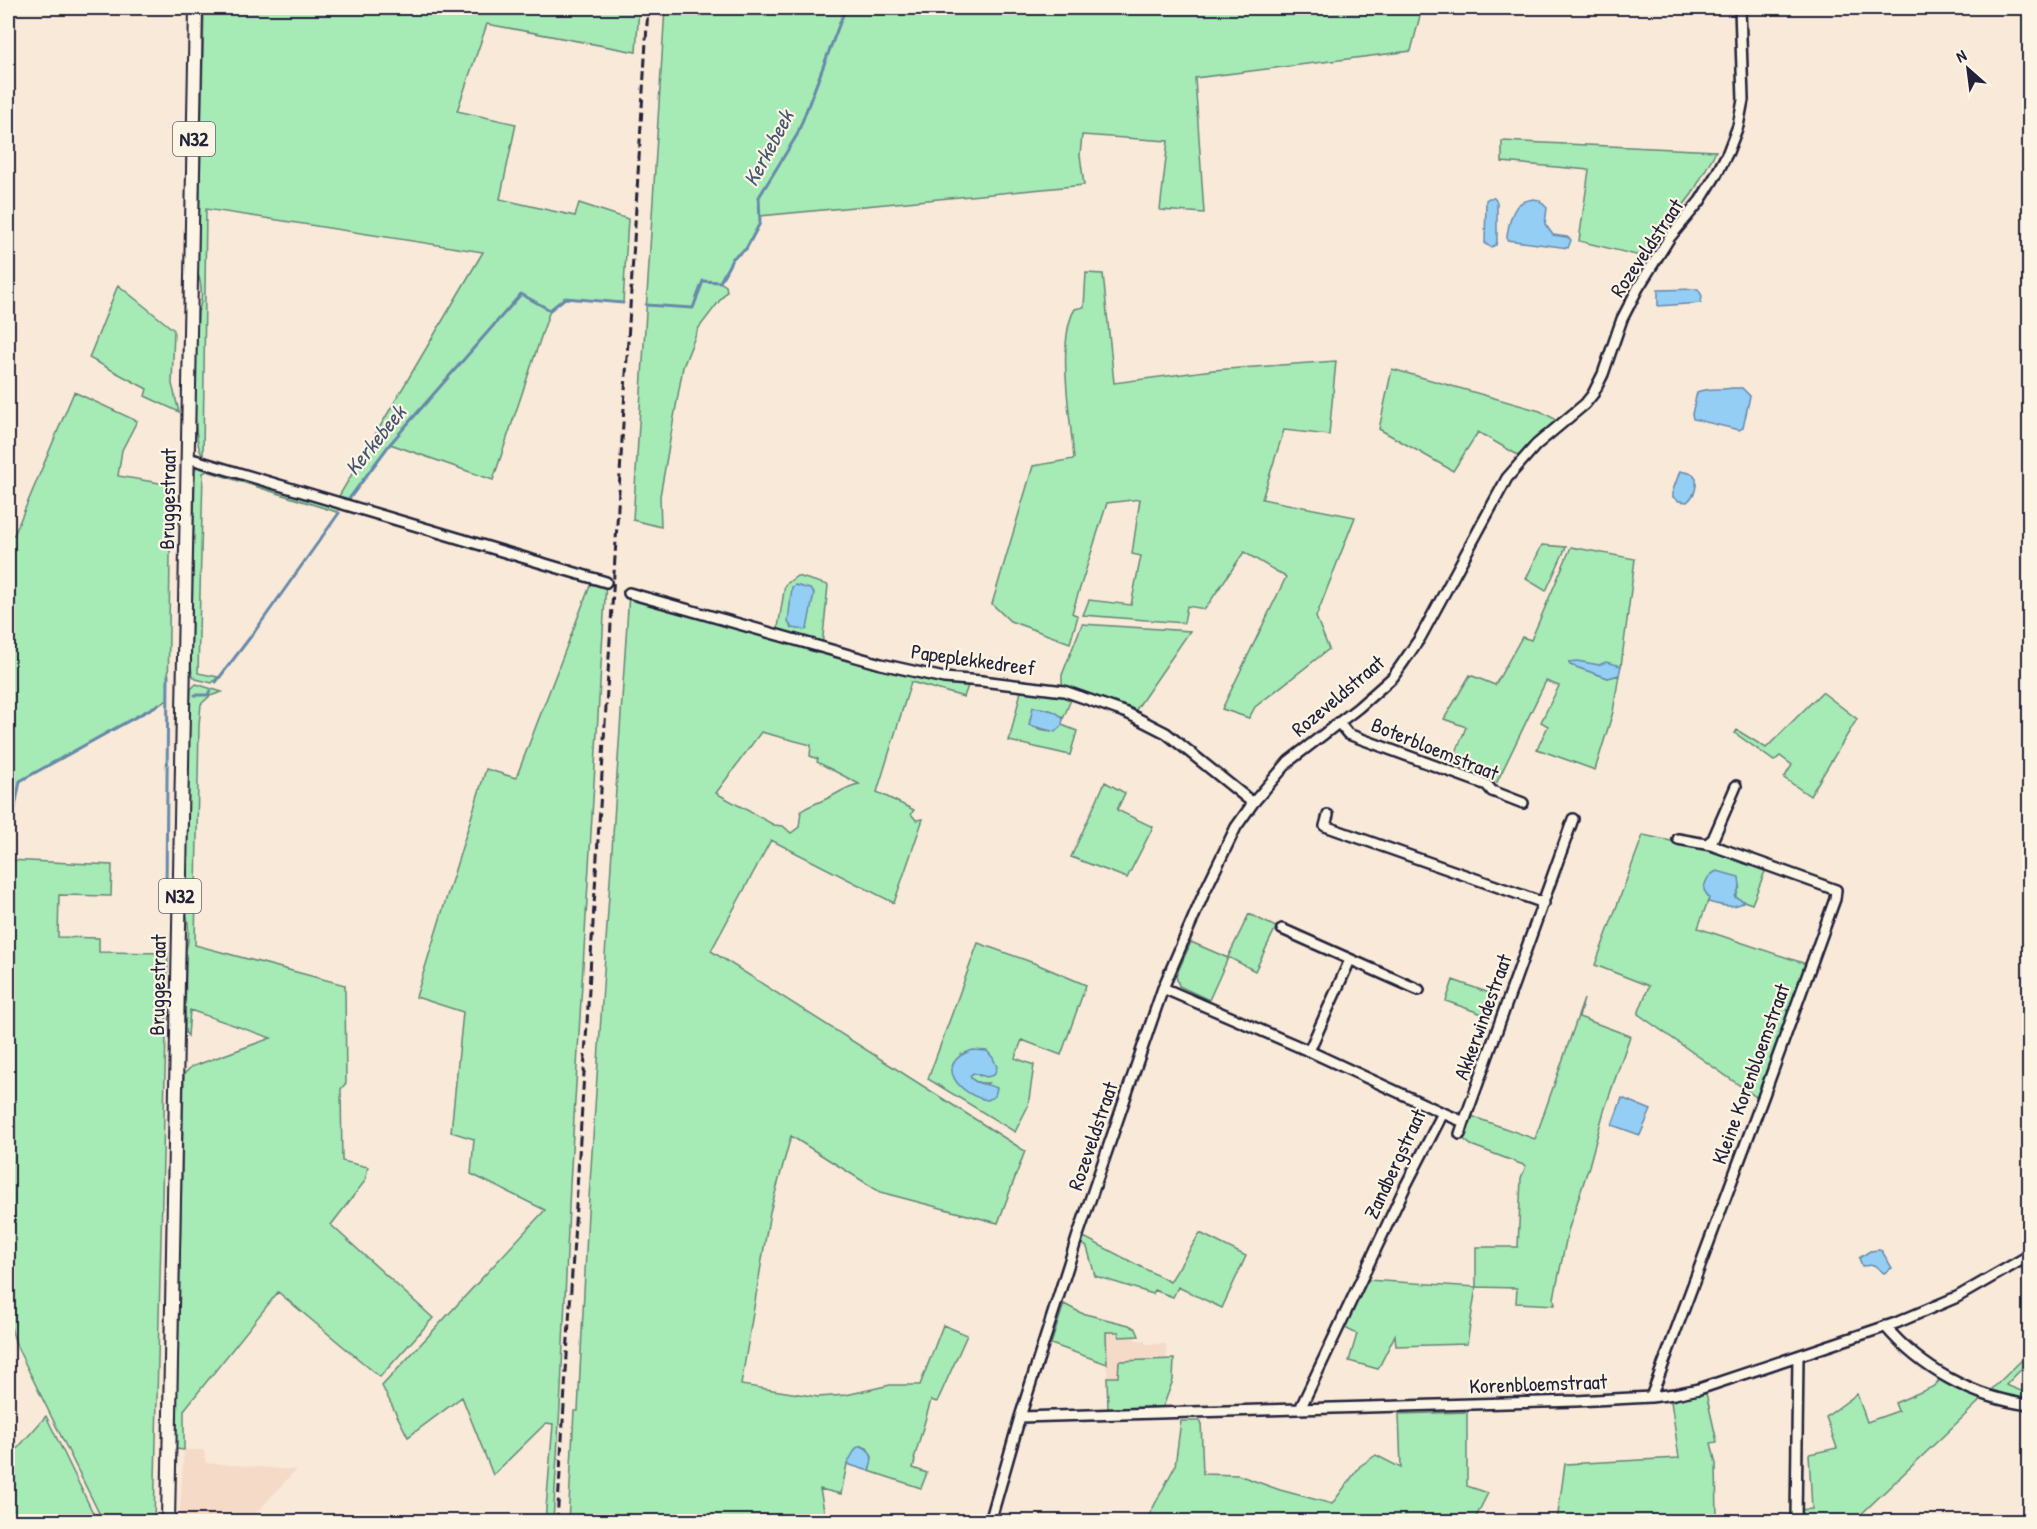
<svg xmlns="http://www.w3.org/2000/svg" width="2037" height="1529" viewBox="0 0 2037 1529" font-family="'Patrick Hand',sans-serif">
<rect width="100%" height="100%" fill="#f9e9d8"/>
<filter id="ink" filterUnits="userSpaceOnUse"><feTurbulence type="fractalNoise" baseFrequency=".0167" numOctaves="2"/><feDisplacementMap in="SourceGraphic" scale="12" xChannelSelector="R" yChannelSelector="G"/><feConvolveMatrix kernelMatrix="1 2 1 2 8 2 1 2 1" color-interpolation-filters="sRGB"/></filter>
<g filter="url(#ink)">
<path fill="#f6dac8" d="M1106,1332H1119L1120,1337L1135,1336L1136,1340H1145V1344H1166L1167,1360L1119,1361L1118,1377H1107Z
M184,1450H204L206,1463L296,1470L249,1521H179Z"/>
<path fill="#a6eab5" stroke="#648678" stroke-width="1.5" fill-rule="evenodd" d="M204,8H639L636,52L487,24L457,111L516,124L500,199L575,216L579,203L628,219L623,303L565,298L550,310L493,480L390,444L349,499L339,496L483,252L206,209L203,456C189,441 197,338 198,312C203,301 202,285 198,274Z
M665,8H1422L1411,51L1195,78L1204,213L1160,210L1168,141L1082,135L1080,155L1084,185L760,216V223L746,249L733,258L720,282L726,286L727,291L698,329L683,367L660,496L661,527L633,520Z
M1502,141L1716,151L1692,194L1644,257L1579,241L1589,170L1502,162Z
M1086,273L1103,274L1114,383L1213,370L1336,361L1329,435L1284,430L1262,499L1355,517L1316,617L1329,649L1255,707L1249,718L1222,709L1286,577L1244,552L1205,609L1187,606L1184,623L1083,615L1089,600L1131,605L1141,556L1132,554L1140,499L1107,503L1072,613L1078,616L1070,643L1010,621L992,604L1033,466L1074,459C1071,422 1056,339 1075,309L1084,307Z
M118,285L174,330L172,384L179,412L145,396L147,389L89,358Z
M1392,369L1540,411L1553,418L1560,426L1523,458L1478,432L1453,471L1379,429Z
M74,392L137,421L122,450L118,476L171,485L168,700L20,781L8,843V531L14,535Z
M201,465L341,506L337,512L207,471L203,473L198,673L218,677L212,683L196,679L192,675L191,665L195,471L196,467Z
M1542,545L1566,547L1546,591L1526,579Z
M1571,547L1635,559L1621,666C1613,663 1608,665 1600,665C1590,665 1580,662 1569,662L1570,665L1608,678L1619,675L1613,712L1595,770L1537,749L1548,726L1541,722L1559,686L1546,681L1497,782L1450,768L1466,727L1444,719L1470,675L1495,685L1522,637L1531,640Z
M797,576L828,585L822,647L970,680L964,697L911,682L877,792L914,810L911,814L916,820L923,819L894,903L771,840L711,951L1025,1151L998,1223L880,1192L791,1136L770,1212L741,1385L818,1397L846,1395L890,1385H920L943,1325L967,1335L937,1402L931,1400L914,1459L915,1460L913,1468L927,1473L921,1488L869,1471L872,1457L867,1448L861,1446L847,1464L841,1494L820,1489L826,1521L568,1522L574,1411H578L588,1213L629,593L777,634L785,585ZM761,732L811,745L810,756L818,759L817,762L859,784C847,786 839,793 828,798C818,803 810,805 801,811L799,827L791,833L783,826L774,825L716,793Z
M593,578L606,582L570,1184L561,1390L553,1521H545L553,1424L546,1423L493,1475L462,1397L408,1437L382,1386L545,1210L471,1174L474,1139L451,1132L463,1012L416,997L486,769L516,778Z
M1082,624L1190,631L1135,711C1119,705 1079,697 1066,688C1061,685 1062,681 1062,675Z
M196,684L222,692L210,696L201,704L199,725L195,945L345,985L346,1083L341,1089L342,1161L368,1167L365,1181L331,1225L433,1318L380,1377L278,1292L184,1410V1450L176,1449L184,1074L191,1067L271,1038L190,1010L188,1036L185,1032L186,950C190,937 189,924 186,911L190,704L191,689Z
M1022,687L1072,697L1063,719C1056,709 1044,709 1034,707L1029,725C1039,729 1053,735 1062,725L1077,731L1070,755L1009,741Z
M1822,692L1857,719L1810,796L1784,778L1792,765L1780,756L1774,761L1735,733L1737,730L1766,748Z
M1105,782L1125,793L1117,810L1153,827L1127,878L1071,857Z
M1643,835L1708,849L1766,869L1752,904L1735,898L1740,886L1709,898L1698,928L1806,964L1759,1099L1638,1014L1649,986L1595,965Z
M8,860L112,865L111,896L59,895L58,937L99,938V952L168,953L154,1521H103L17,1347L8,1319Z
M1249,914L1276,927L1255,971L1228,957Z
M1191,942L1228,958L1209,1000L1179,986L1176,976Z
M978,943L1034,963L1086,985L1061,1055L1022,1040L1015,1058L1034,1065L1028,1106L1015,1132L928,1079ZM961,1053L981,1076L973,1073L970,1076C974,1083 980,1083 988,1083L973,1095Z
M1453,980L1492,994L1485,1015L1446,1001Z
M1584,999L1579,1017L1630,1036L1604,1111L1589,1166L1568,1231L1554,1298L1555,1305L1516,1303L1517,1288L1476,1287L1467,1344L1396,1346L1395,1335L1378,1369L1349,1361L1357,1334L1345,1328L1367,1280L1476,1287V1247H1518L1521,1178L1526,1166L1471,1145L1462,1138L1471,1116L1535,1139Z
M1200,1233L1246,1256L1222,1308L1178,1287L1173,1297L1154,1290L1153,1294L1095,1276L1087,1247L1082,1244L1084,1237L1170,1282Z
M1064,1304L1081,1313L1129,1325L1136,1329L1139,1336L1119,1337V1332H1106L1107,1364L1051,1344Z
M2029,1353V1361L2006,1385L2029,1394V1400L1989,1392Z
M1174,1359L1173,1380L1163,1407L1108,1409L1107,1377H1118L1119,1361Z
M1941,1378L1983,1398L1854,1521H1798V1510L1812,1509L1809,1454L1837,1448L1826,1417L1857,1394L1867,1422L1898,1411L1895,1403L1935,1386Z
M1706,1393L1717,1442L1711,1443L1716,1464L1717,1521H1557L1565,1464L1679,1458L1671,1401Z
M1467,1412V1486L1488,1493L1474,1521H1146L1175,1466L1181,1421H1201L1203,1474L1238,1475L1280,1490L1332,1504L1360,1466L1376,1455L1401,1468L1399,1414Z
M46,1416L97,1521H8V1459Z"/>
<path fill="#94cef4" stroke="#6689aa" stroke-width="1.5" d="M1489,198H1494L1497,202V240L1496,245L1491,247L1485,244L1486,200Z
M1533,199L1539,200L1547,208L1545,224L1553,235L1567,237L1571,240L1568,248L1507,240C1507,231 1511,212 1518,205C1522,201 1528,200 1533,199Z
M1698,289L1702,296L1701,303L1658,306V290Z
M1733,388H1742L1750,396L1743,428L1739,430L1693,419L1692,414L1697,392C1708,388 1721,390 1733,388Z
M1680,471L1693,474L1696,478C1697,488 1695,495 1687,502L1679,501L1673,497V490Z
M795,585L810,589L814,593L807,629L805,630L792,628L788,622L792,587Z
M1577,661L1599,665L1606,662L1621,666L1619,675L1608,678L1570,665L1569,662Z
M1033,707C1044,709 1056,709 1063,719L1062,725L1055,732L1029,725Z
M1717,871L1739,877L1740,886L1735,897L1744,901C1736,910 1719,905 1708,902L1709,898L1704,890C1705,881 1708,875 1717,871Z
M973,1050L987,1051L993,1058L997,1067L994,1075L987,1077L973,1073L970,1076C974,1085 987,1083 997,1088L995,1096L988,1100C960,1096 931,1063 973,1050Z
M1622,1098L1651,1110L1640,1135L1612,1125Z
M1879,1250L1882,1251L1892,1268L1884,1273L1874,1265L1862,1266L1859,1258L1870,1251Z
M861,1446C874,1451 873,1460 869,1471L847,1464L856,1448Z"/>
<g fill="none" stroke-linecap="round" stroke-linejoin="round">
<path stroke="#6689aa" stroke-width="3" d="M646,305L693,308L703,281L720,282L733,258L746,249L760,223L759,197L797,135L844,12L798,8
M349,499L390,444L521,294L550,310L565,298L623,303
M216,682L255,631L339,513
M195,695H208L210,691
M8,844L20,781L159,704
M166,890L168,675"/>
<g stroke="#22223b" stroke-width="14">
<path id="minor" d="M188,458L606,582
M629,593L881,664L944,678L982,681L1064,691L1127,713L1166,733L1253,803
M1339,723L1348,734L1487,785L1492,791L1523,803
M1328,815L1325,826L1544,903
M1707,844L1713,839L1736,786
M1282,929L1419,990
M1163,988L1309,1051L1443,1113L1406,1185L1300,1409
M1309,1051L1350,960
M1443,1113L1464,1122L1573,819
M1460,1134L1464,1122
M1885,1326C1921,1369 1974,1398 2030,1405
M1651,1397L1765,1092L1835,899L1836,890L1711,845L1678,839
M1020,1417L1576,1401L1651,1397L1674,1394L1699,1389L1896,1323L1957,1297L2030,1255
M990,1522L1020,1417L1077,1238L1163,988L1204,893L1236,827L1253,803L1289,761L1358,708L1393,677L1420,638L1507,478L1536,445L1585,404L1593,394L1603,374L1622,319L1638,288L1670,237L1700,201L1716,175L1728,152L1738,126L1743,100L1740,8
M1796,1522L1798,1356"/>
</g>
<g stroke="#22223b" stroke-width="16">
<path id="major" d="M168,1522L196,8"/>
</g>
<use href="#minor" stroke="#fcf5e5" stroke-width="9"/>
<use href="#major" stroke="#fcf5e5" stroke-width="12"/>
<path stroke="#22223b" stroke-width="3" stroke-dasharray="9 4.5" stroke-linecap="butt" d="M557,1522L648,8"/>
</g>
</g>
<g text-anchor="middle" stroke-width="4.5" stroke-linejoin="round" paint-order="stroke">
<g fill="#fcf5e5" stroke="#63616e" stroke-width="1.5">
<rect x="173" y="122" width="42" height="34" rx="4.5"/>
<rect x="159" y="879" width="42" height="34" rx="4.5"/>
</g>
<g font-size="20" font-weight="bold" fill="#22223b">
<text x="194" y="146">N32</text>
<text x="180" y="903">N32</text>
</g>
<g font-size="21" fill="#22223b" stroke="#fcf5e5">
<text transform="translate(1647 248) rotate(-56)" y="7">Rozeveldstraat</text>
<text transform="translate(168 499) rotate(-89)" y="7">Bruggestraat</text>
<text transform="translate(973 660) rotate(8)" y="7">Papeplekkedreef</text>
<text transform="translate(1338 696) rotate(-40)" y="7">Rozeveldstraat</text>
<text transform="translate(1435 749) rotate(22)" y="7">Boterbloemstraat</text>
<text transform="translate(158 985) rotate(-89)" y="7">Bruggestraat</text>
<text transform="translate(1483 1017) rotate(-70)" y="7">Akkerwindestraat</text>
<text transform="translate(1751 1074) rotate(-70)" y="7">Kleine Korenbloemstraat</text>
<text transform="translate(1093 1136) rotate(-71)" y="7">Rozeveldstraat</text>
<text transform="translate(1395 1164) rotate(-65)" y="7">Zandbergstraat</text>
<text transform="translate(1538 1384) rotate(-2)" y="7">Korenbloemstraat</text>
</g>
<g font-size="22" font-style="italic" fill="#445672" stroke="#fcf5e5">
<text transform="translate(768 148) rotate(-62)" y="8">Kerkebeek</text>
<text transform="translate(375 440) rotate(-51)" y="8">Kerkebeek</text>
</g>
</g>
<rect width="2037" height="1529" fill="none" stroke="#fcf5e5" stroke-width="30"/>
<rect x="15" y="15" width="2007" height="1499" fill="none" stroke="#22223b" stroke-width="2" filter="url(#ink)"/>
<g transform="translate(1968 69) rotate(332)" stroke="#fcf5e5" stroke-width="4.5" paint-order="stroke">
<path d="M0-4.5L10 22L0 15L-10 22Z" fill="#22223b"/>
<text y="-9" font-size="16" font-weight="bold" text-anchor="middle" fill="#22223b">N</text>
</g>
</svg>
